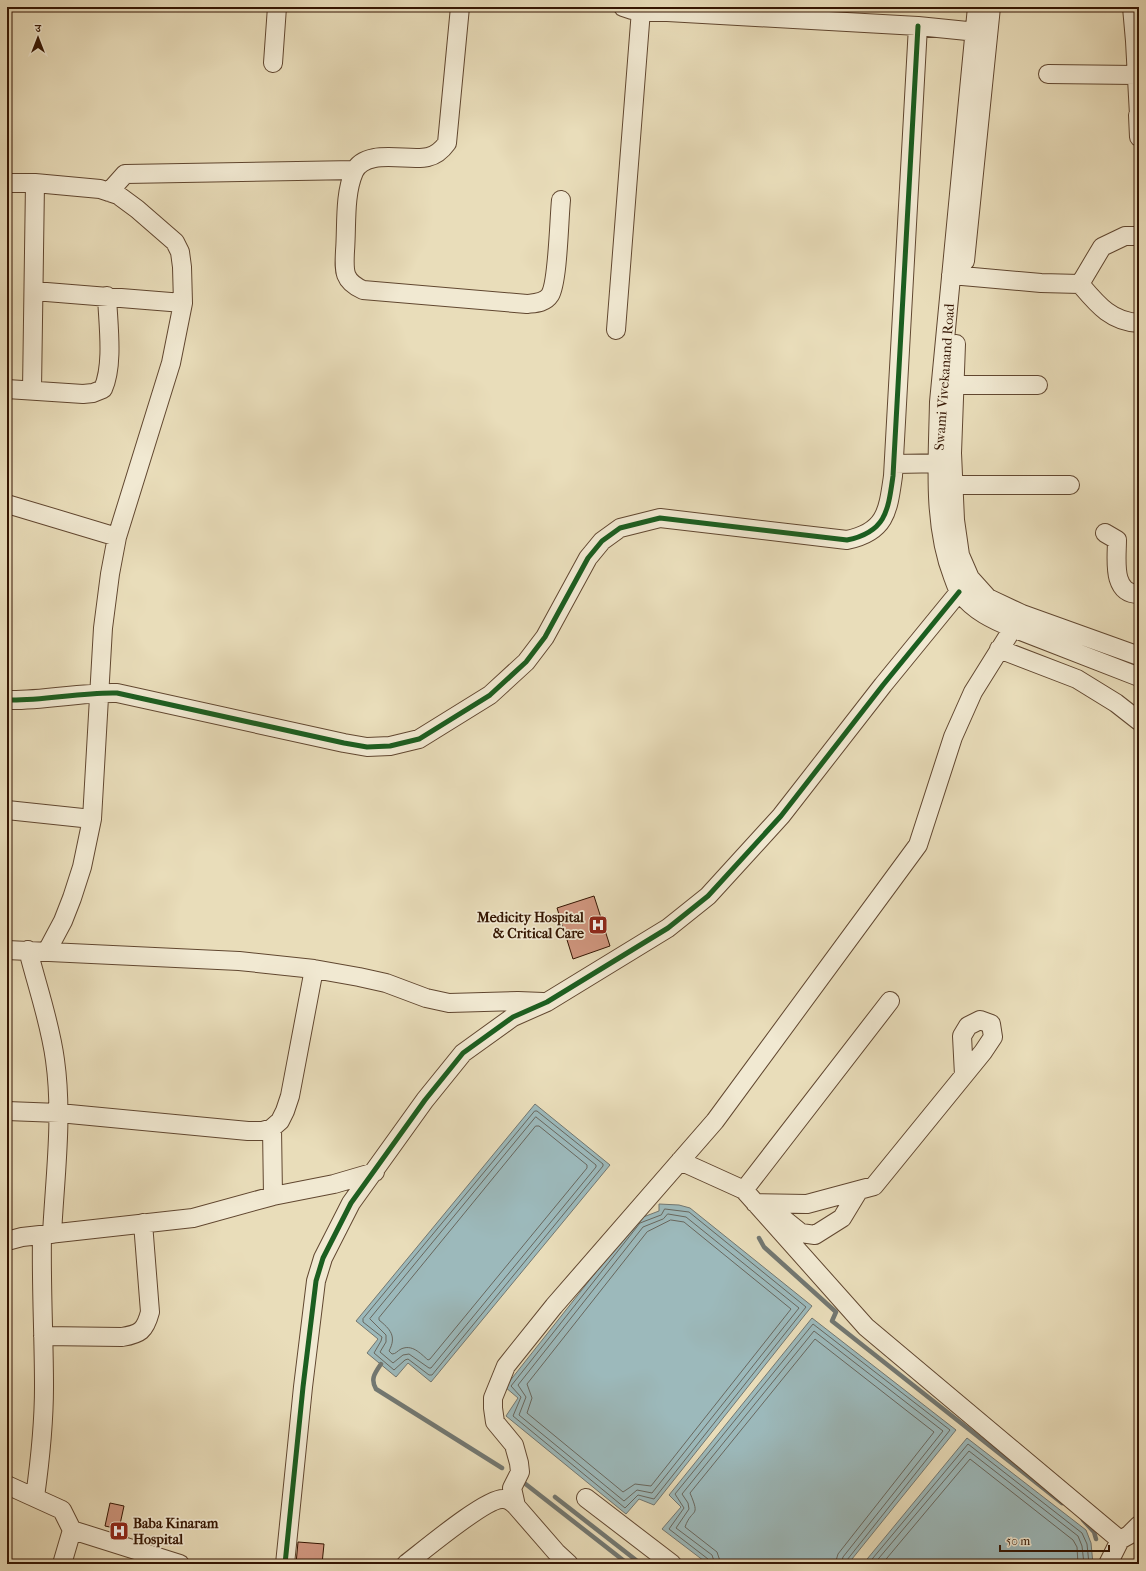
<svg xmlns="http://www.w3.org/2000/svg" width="1146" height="1571" viewBox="0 0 1146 1571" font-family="'IM FELL French Canon','Noto Serif Devanagari',serif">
<rect width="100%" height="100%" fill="#e9ddba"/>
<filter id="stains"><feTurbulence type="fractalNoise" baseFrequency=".005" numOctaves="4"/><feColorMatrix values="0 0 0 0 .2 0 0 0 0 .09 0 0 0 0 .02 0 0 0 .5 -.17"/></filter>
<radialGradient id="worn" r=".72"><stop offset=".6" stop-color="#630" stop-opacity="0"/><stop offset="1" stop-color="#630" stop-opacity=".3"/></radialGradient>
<path fill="#9cb9bb" stroke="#727771" d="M535,1104L610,1165L431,1382L408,1363L396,1377L367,1353L378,1339L356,1321Z
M659,1204L679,1205L690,1208L812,1306L654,1505L639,1499L626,1514L506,1416L518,1398L505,1387L638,1219L659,1211Z
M812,1318L956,1430L848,1564H708L662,1529L681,1507L669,1495Z
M967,1438L1086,1530L1091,1543L1093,1564H863Z"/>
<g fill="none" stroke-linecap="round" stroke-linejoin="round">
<path stroke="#68675e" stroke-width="1" d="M535,1111H537L603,1164V1166L432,1375H429L408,1359L405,1360L394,1370L374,1353L381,1341L382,1337L363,1322V1319Z
M536,1117L596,1165V1167L431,1368H429L409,1354L403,1355L393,1363L380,1352L386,1342V1335L370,1319Z
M536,1126H539L587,1165V1168L430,1359L428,1360C420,1353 412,1344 401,1349C397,1351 396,1354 392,1354L389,1351C397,1336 390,1329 379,1320V1318Z
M665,1209L689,1212L806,1307L654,1499L638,1495L625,1508L513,1416L521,1397L511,1386L640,1223L661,1215Z
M668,1214L686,1217L799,1308L652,1493L637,1490L624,1501L519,1415L526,1397L518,1385L643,1227L663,1219Z
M671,1220L684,1222L791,1309L651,1486L635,1484L623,1492L527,1413L532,1398L527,1384L647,1232Z
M710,1564L708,1559L669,1529L684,1508L675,1494L813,1324L950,1430L847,1560L846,1564
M715,1564L712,1555L676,1528L689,1509L688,1503L682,1494L814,1331L943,1431L843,1557L841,1564
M721,1564L717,1552L685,1527C692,1507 701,1519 690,1493L815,1339L934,1432L838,1554L835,1564
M868,1564L968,1444L1082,1533L1087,1544L1089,1564
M874,1564L969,1451L1078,1536L1082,1546L1084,1564
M882,1564L970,1459L1073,1540L1077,1547L1078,1564"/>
<path stroke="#727771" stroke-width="4.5" d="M759,1238L764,1247L836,1312L832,1321L1062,1503
M381,1364C375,1373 370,1379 376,1389L502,1468
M523,1482L628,1564
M555,1497L641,1564
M1083,1520L1094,1532L1096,1539"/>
</g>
<path fill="#d19780" stroke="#341502" d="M594,896L610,946L573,959L557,908Z
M110,1503L124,1506L119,1529L105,1526Z
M298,1542L324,1544L322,1564H296Z"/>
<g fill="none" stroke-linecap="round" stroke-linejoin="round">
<g stroke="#614730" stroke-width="20">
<path id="minor" d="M460,7L447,143C442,150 437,155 428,157C409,162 365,147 354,172C344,195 347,226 345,251C344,271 343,281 363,290L527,304C535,303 545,303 550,295C558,282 559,219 561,200
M623,7L632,10L918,26L987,33
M977,7L939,402C938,459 932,523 953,577C955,582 957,589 960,593C974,611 993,620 1013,628L1139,677
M1132,7L1135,41H1139
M1135,41L1139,115
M273,63L277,7
M1048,74L1136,75
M1138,115L1139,137
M7,183H35L100,189L118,195L137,209L175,242L180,252L182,267L183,303L171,363L117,537L110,574L103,628L92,819L82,867L72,898L63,921L47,951
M109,192L125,174L355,170
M1139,236H1125L1102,247L1080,284C1097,304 1111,322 1139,323
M965,261L991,7
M951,275L1041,283L1080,284
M34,291L183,303
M616,330L641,10
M956,344L952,453L955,520L960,555L970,578L988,598L1022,614L1139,656
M944,385H1038
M7,389L83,394L93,393L103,389C114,364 108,324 107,296
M32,390L35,183
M894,464L949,463
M953,485H1070
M7,504L117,537
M1105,533L1117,540C1117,559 1111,594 1139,594
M999,649L1077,679L1116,703L1139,721
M7,700C44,701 80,692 117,693L344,743L367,747L390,746L419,739L490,695L526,662L545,637L588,558L602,541L620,528L660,518L847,540C886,532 888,511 893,476L918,26
M7,810L92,819
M7,950L239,961L314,969L359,977L386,983L426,998L449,1003L518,1001L543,1002
M28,950C37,986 50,1022 55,1060C63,1117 55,1176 52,1234
M7,1111L59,1113L248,1131H262L272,1128L280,1121L285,1111L290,1096L314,969
M272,1128L273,1196
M680,1161L744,1190L866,1327L1120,1540L1129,1535L1139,1525
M744,1190L890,1001
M755,1203L807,1204L874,1186L983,1052L993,1037L991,1024L980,1020L968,1026L962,1036L964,1075
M780,1216L801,1233L815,1235L842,1218L859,1190
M7,1241L22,1237L193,1218L273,1196L334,1184L375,1172
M43,1336L122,1337C140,1334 145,1331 150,1312L143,1223
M7,1485L62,1510L72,1530L180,1564
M35,1497C40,1461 44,1424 44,1387C44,1337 41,1286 42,1235
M586,1498L672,1564
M516,1506L512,1488L520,1472L519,1463L514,1445L495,1422L493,1408V1398L506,1366L554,1306L715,1121L918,845L953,737L973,692L1013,628
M62,1564L72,1530
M285,1564L303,1387L316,1281L323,1258L351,1203L425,1100L463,1053L513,1017L547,1002L668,928L708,896L781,816L883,685L959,592
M406,1564C423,1551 486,1498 503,1499C509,1499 513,1503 516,1506L556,1552L569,1564
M1108,1564L1120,1540"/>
</g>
<use href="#minor" stroke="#f1e9d2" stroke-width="18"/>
<g stroke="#f1e9d2" stroke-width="8">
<path id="cycleway" d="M7,700C44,701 80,692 117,693L344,743L367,747L390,746L419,739L490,695L526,662L545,637L588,558L602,541L620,528L660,518L847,540C886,532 888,511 893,476L918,26
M285,1564L303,1387L316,1281L323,1258L351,1203L425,1100L463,1053L513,1017L547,1002L668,928L708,896L781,816L883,685L959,592"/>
</g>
<use href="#cycleway" stroke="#1b5e20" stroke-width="5"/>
</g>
<defs>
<g id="hospital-square" transform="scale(1)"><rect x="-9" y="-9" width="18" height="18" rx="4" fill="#8f2418" stroke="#f1e9d2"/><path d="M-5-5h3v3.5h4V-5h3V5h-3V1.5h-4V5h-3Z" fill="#fff"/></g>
</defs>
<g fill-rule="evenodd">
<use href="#hospital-square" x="598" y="925"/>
<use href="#hospital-square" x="119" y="1531"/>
</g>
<g text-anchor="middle" stroke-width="3.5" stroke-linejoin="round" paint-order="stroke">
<g font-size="14" fill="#341502" stroke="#f1e9d2">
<text transform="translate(944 377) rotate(-86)" y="5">Swami Vivekanand Road</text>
</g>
<g font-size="14" font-weight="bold" fill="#341502" stroke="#f1e9d2" text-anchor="end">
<text x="584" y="922">Medicity Hospital<tspan x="584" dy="16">&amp; Critical Care</tspan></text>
<text x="133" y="1528" text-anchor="start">Baba Kinaram<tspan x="133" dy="16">Hospital</tspan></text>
</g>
</g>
<rect width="1146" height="1571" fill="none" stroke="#e9ddba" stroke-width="24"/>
<rect x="8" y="8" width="1130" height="1555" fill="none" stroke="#341502" stroke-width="2"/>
<rect x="12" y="12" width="1122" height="1547" fill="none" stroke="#341502"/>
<g transform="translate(38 38)" stroke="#f1e9d2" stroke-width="3" paint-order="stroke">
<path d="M0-3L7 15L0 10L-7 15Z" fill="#341502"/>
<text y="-6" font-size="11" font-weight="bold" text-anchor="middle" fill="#341502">उ</text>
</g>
<path d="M1000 1545v6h109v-6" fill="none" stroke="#341502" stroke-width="2"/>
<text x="1006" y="1545" font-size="12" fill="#341502" stroke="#f1e9d2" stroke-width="3" paint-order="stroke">50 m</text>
<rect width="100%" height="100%" filter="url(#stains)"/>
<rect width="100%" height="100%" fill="url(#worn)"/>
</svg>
